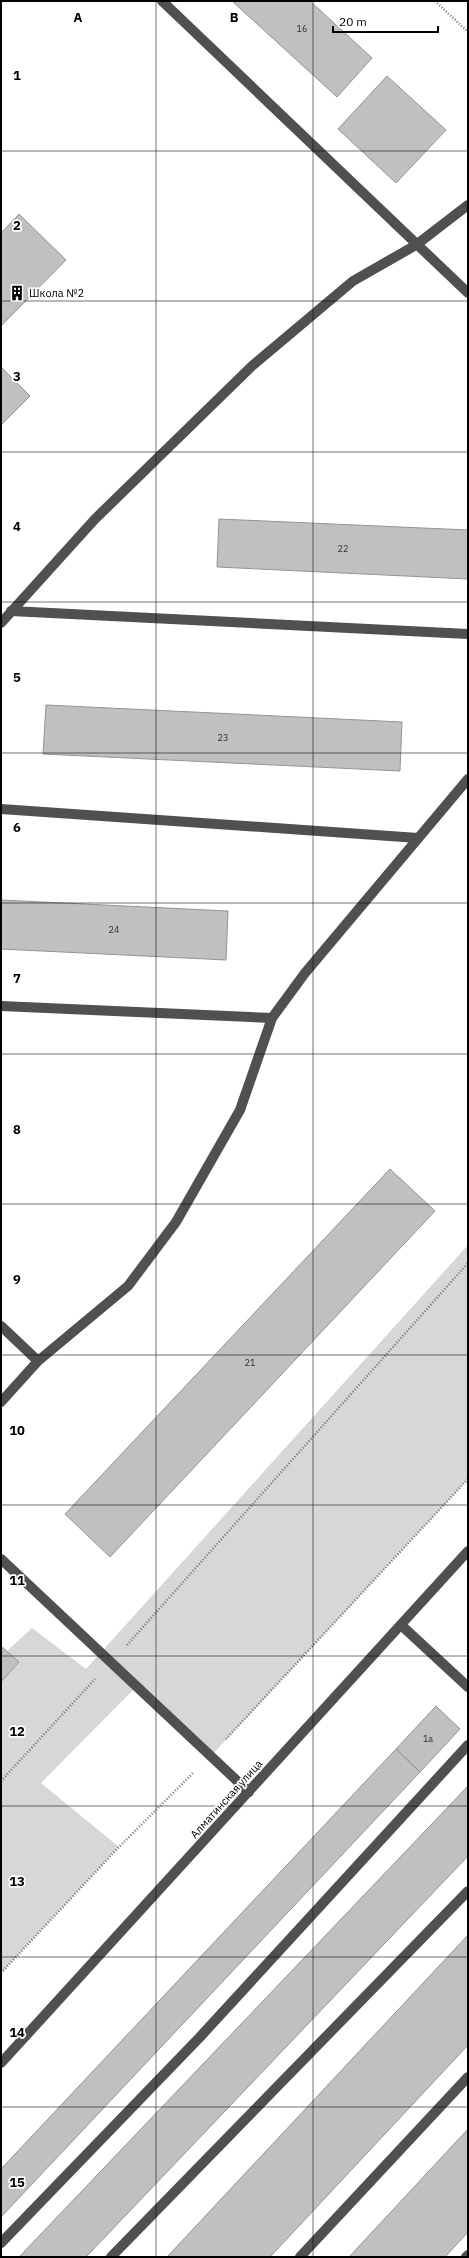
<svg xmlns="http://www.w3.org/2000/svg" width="469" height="2258" viewBox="0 0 469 2258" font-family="'IBM Plex Sans',sans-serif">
<rect width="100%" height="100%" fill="#fff"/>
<path fill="#d7d7d7" d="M468,1245V1479L211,1756L137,1686L41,1783L119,1847L1,1973V1682L19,1662L7,1651L32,1628L86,1669Z"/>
<path fill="#c0c0c0" stroke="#949494" d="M232,1H310L372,58L337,97Z
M387,76L446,130L396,183L338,129Z
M19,214L66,260L1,326V233Z
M1,367L30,396L1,425Z
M219,519L468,530V579L217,567Z
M46,705L402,722L400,771L43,754Z
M1,900L228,911L226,960L1,949Z
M390,1169L435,1211L110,1557L65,1514Z
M1,1646L19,1662L1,1682Z
M436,1706L460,1729L420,1772L396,1749Z
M396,1749L420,1772L1,2217V2169Z
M468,1786V1856L86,2257H19Z
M468,1935V2045L270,2257H167Z
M468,2129V2232L445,2257H349Z"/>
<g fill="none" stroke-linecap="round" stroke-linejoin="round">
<path stroke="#727272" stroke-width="2.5" stroke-dasharray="1 2" stroke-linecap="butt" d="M435,1L468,32
M127,1645L468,1263
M226,1739L468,1479
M1,1781L95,1679
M1,1973L119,1847L193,1773"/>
<path stroke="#505050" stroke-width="10" d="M162,1L468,293
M11,611L468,634
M1,623L95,519L252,366L353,281L416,245L468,205
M1,809L418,838
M1,1006L272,1018
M1,1326L38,1361
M1,1402L38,1361L128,1286L176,1222L240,1110L272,1018L305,973L468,779
M1,1559L249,1792
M401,1625L468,1687
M1,2063L468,1551
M1,2243L200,2037L468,1745
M111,2257L468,1891
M300,2257L468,2077
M466,2257L468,2255"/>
</g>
<path fill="none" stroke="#000" stroke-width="1" stroke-opacity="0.55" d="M156,1V2257M313,1V2257M1,151H468M1,301H468M1,452H468M1,602H468M1,753H468M1,903H468M1,1054H468M1,1204H468M1,1355H468M1,1505H468M1,1656H468M1,1806H468M1,1957H468M1,2107H468"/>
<defs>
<g id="building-bare" transform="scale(1.2)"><path d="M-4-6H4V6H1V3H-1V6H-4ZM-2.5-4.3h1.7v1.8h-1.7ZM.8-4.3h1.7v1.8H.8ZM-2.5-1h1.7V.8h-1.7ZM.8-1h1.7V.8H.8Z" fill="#000" stroke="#fff" stroke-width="2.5" paint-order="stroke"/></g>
</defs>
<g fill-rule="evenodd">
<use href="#building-bare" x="17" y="293"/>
</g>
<g text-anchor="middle" stroke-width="3.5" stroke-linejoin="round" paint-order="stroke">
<g font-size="9" fill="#303030">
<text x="302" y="32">16</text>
<text x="343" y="552">22</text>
<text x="223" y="741">23</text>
<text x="114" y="933">24</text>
<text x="250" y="1366">21</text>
<text x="428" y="1742">1а</text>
</g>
<g font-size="11" fill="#000" stroke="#fff" text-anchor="start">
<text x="29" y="297">Школа №2</text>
</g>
<g font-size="11" fill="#000" stroke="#fff">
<text transform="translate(226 1799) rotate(-48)" y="4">Алматинская улица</text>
</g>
</g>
<g font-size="13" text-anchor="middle" font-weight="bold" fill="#000" stroke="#fff" stroke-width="3.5" stroke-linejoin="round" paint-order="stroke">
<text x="78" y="22">A</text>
<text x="234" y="22">B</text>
<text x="17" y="80">1</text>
<text x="17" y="230">2</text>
<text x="17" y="381">3</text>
<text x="17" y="531">4</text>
<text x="17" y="682">5</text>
<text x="17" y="832">6</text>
<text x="17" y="983">7</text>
<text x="17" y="1134">8</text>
<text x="17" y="1284">9</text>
<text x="17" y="1435">10</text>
<text x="17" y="1585">11</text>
<text x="17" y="1736">12</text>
<text x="17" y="1886">13</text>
<text x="17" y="2037">14</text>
<text x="17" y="2187">15</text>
</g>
<rect width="469" height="2258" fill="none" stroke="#000000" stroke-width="4"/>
<path d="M333 26v6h105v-6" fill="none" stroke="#000000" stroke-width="2"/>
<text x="339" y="26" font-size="12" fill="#000000" stroke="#ffffff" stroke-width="3" paint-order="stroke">20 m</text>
</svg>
